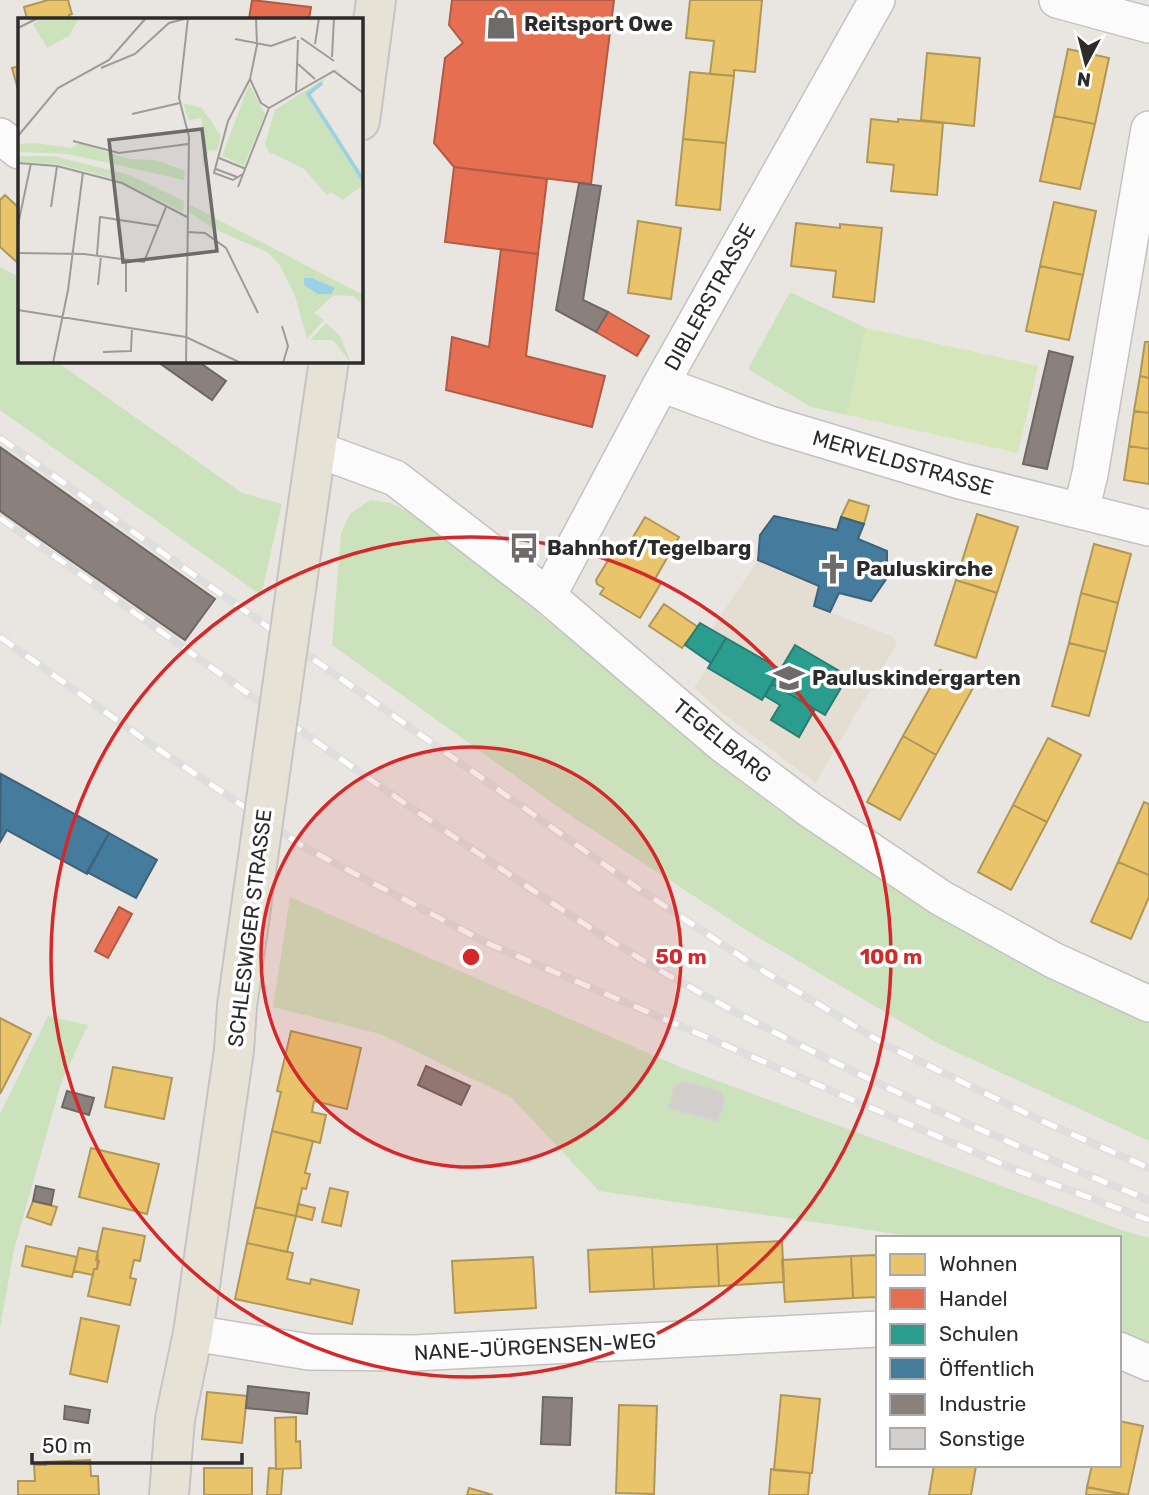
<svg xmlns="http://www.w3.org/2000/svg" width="1149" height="1495" viewBox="0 0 1149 1495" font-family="Rubik,sans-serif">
<rect width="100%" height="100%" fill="#e9e6e2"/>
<path fill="#e3ded1" d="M758,560L819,586L814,606L894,637L897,643L816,783L725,715L694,688L726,638L711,630Z"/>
<path fill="#cbe2bd" d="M0,267L19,277V360L56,361L242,493L282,504L261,595L0,410Z
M790,292L866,328L847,415L811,407L748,369Z
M370,500L390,503L425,520L772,806L938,916L1149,1020V1141L939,1044L746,930L568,814L332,645L341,534L350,514Z
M290,897L680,1067L1121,1230L1149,1238V1348L1119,1335V1238H924L599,1191L512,1098L380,1034L273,1007Z
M48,1016L88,1025L61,1083L14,1250L0,1328V1114Z"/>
<path fill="#d5e6bb" d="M866,328L1038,366L1018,453L847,415Z"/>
<path fill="#e9c46a" stroke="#b09657" stroke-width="2" d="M48,0H68L72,14L69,15L70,19H27L24,7Z
M690,0H762L755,72L734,70V76L710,74L714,41L686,38Z
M1068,49L1109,58L1095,124L1054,116Z
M927,53L980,58L974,126L921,120Z
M19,66V93L12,68Z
M690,72L734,76L726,143L683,139Z
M1054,116L1095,124L1080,189L1040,181Z
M871,119L898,122V119L943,123L937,195L891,191L894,165L867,162Z
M683,139L726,143L720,210L676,205Z
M5,195L19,208V264L0,247V200Z
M1054,202L1096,211L1083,275L1040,266Z
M638,221L681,228L671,299L628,293Z
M796,223L840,228V224L882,228L874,302L833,297L836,271L791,266Z
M1040,266L1083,275L1069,340L1026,331Z
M1145,342H1149V378L1140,376Z
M1140,376L1149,378V413L1134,411Z
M1134,411L1149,413V449L1129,446Z
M1129,446L1149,449V484L1124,480Z
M849,500L869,506L864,524L841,517Z
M977,514L1018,527L997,593L956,580Z
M645,517L679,537L655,579L661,583L640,618L600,594L604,588L597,584L596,580L612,554L621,557Z
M1094,544L1131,554L1118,603L1081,593Z
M956,580L997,593L976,658L935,645Z
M1081,593L1118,603L1106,652L1069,643Z
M664,604L698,627L682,648L649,626Z
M1069,643L1106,652L1089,716L1052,706Z
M940,670L973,688L936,755L903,736Z
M903,736L936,755L900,820L867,802Z
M1048,738L1081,755L1047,822L1013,805Z
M1144,802L1149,804V875L1118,862Z
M1013,805L1047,822L1011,890L978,872Z
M1118,862L1149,875V897L1131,939L1091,922Z
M0,1018L31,1034L0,1094Z
M291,1031L361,1048L347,1109L314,1101L312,1112L326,1115L320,1143L272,1131L281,1092L277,1091Z
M113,1067L172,1078L164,1119L105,1107Z
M272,1131L313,1141L305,1173L310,1174L306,1189L302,1188L296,1216L255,1207Z
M91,1148L159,1164L147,1214L79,1197Z
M330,1188L348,1192L341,1226L322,1222Z
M33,1201L57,1207L51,1225L27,1217Z
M298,1204L315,1208L312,1220L296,1216Z
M255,1207L296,1216L287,1252L247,1243Z
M103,1228L145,1236L140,1261L134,1260L130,1278L136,1279L130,1305L88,1296L94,1269H97L99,1261L96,1260Z
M782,1241L784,1282L719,1286L717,1244Z
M247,1243L293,1253L287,1279L310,1284L311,1279L359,1290L352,1324L235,1299Z
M717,1244L719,1286L654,1289L652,1247Z
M26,1246L77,1257L72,1277L22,1266Z
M652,1247L654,1289L590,1292L588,1250Z
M79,1248L98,1252L97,1269H94L93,1275L74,1271Z
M878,1255V1297L853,1298L851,1256Z
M851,1256L853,1298L785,1302L782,1260Z
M533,1257L536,1308L455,1313L452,1261Z
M81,1318L119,1326L107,1382L70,1374Z
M207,1392L247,1396L242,1443L202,1439Z
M781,1395L820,1399L812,1473L774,1470Z
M619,1405L657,1406L654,1494L616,1493Z
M296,1417V1442L300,1441L301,1468L276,1469L275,1418Z
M1119,1421L1143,1426L1128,1495L1087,1487L1092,1465H1119Z
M90,1460L91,1476H98L99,1495H18V1481H35L34,1465H46L45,1462Z
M934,1465L976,1466L971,1495H929Z
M204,1468H252V1495H204Z
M269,1468L283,1469L281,1495H267Z
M771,1469L810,1473L808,1495H769Z
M1087,1487L1125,1495H1086Z
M469,1488L493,1495H467Z"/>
<path fill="#e76f51" stroke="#af5b46" stroke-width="2" d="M252,0L311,7L309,19H249Z
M452,0H614L591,184L454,167L434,143L445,58L463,43L449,25Z
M454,167L547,179L538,254L445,242Z
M501,249L538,254L526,356L605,376L592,427L446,390L452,337L489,347Z
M608,312L649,336L637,356L596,332Z
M119,907L132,914L108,958L95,951Z"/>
<path fill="#2a9d8f" stroke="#2a7b71" stroke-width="2" d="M700,623L726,638L711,663L685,645Z
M726,638L780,669L762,700L708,668Z
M795,645L848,676L825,715L772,684Z
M772,684L815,709L799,737L771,720L780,705L765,696Z"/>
<path fill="#457b9d" stroke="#3d637b" stroke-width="2" d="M774,516L837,530L841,517L864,524L858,539L887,551V578L871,601L839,593L830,612L814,606L819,586L758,560L760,535Z
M1,774L109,833L87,874L7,830L0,842Z
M109,833L157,860L136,898L87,872Z"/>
<path fill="#8a817c" stroke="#6e6764" stroke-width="2" d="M579,183L601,186L583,300L608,312L596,332L556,310Z
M1049,351L1073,357L1047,469L1023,464Z
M155,360H196L226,381L212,400Z
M0,447L215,599L185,640L0,511Z
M426,1066L470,1086L461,1105L418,1085Z
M67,1091L94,1098L89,1115L62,1107Z
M36,1186L54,1190L51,1205L33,1201Z
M248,1386L309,1393L307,1414L246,1408Z
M543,1397L572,1398L570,1445L541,1444Z
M65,1406L90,1410L88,1423L64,1419Z"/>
<path fill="#d1cecb" stroke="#d4d2ce" stroke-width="2" d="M684,1082L719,1091L724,1099L718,1121L669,1108L675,1086Z"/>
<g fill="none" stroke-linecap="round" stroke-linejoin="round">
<g stroke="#c3c2c2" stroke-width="38">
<path id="minor" d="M1057,0L1149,25
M0,136L19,151
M661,384L770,424L960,481L1149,528
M316,449L395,478L548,596L722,744L809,809L941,898L1053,960L1149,1004
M1081,511L1090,474L1149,129
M548,596L661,384L877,0
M193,1333L309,1352L414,1353L878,1329
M1119,1350L1149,1363"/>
</g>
<g stroke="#c5c4c2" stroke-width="42">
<path id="major" d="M360,121L376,0
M308,504L329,360
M169,1495L175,1419L193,1333L234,1050L237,1006"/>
</g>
<use href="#minor" stroke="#fcfbfb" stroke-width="35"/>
<use href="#major" stroke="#e6e3d6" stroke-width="38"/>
<g stroke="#dededf" stroke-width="8">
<path id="rail" d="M0,438L639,889L755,966L886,1045L1042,1121L1149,1168
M0,518C148,621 292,727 441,828C512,876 582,925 656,968C814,1059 980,1132 1149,1200
M0,637L149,743L304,847L487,943L1016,1170L1149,1220"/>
</g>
<use href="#rail" stroke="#fff" stroke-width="5" stroke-dasharray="16" stroke-linecap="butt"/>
<g stroke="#c5c4c2" stroke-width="42" stroke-linecap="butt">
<path id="major-bridge" d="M237,1006L308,504"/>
</g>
<use href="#major-bridge" stroke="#e6e3d6" stroke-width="38"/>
</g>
<circle cx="471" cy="957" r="210" fill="#d62828" fill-opacity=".12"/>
<g fill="none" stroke="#d62828" stroke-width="3.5">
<circle cx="471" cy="957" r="210"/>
<circle cx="471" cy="957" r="420"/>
</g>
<defs>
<g id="shop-bare" transform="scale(2.415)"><path d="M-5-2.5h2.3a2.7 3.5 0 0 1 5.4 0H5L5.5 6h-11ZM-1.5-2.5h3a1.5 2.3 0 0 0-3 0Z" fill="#6e6c6b" stroke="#fff" stroke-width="2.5" paint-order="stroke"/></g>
<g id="bus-bare" transform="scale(2.415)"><path d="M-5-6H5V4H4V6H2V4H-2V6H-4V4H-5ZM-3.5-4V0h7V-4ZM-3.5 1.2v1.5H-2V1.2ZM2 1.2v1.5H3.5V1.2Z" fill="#6e6c6b" stroke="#fff" stroke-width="2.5" paint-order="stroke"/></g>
<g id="church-bare" transform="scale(2.415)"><path d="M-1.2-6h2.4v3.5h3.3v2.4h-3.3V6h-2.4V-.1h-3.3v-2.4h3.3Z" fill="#6e6c6b" stroke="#fff" stroke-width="2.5" paint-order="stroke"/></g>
<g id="school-bare" transform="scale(2.415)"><path d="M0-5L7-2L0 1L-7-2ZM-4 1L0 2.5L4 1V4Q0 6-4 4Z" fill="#6e6c6b" stroke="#fff" stroke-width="2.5" paint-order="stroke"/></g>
</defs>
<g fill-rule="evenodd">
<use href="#shop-bare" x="501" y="24"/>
<use href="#bus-bare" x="524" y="548"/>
<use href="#church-bare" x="833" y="569"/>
<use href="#school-bare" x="789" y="678"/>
</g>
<g text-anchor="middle" stroke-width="7" stroke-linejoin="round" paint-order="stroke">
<g font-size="21" font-weight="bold" fill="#2b2b2b" stroke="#fff" text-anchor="start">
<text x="524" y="31">Reitsport Owe</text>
<text x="547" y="555">Bahnhof/Tegelbarg</text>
<text x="856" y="576">Pauluskirche</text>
<text x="812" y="685">Pauluskindergarten</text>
</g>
<g font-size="21" fill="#2b2b2b" stroke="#fff">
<text transform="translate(710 297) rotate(-61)" y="7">DIBLERSTRASSE</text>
<text transform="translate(903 463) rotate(16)" y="7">MERVELDSTRASSE</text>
<text transform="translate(722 741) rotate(39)" y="7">TEGELBARG</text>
<text transform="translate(250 928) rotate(-83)" y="7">SCHLESWIGER STRASSE</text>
<text transform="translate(535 1347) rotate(-3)" y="7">NANE-JÜRGENSEN-WEG</text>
</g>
</g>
<g transform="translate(18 18)">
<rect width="345" height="345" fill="#e9e6e2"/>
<path d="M25,0H61L51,18L29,30L15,6ZM309,59L293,77L345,158V167L325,182L313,174L309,177L286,151L251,134L247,126L257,92ZM231,66L247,96L226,148L204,138ZM165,85L184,90L203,118L199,133L191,132L185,150L184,100L171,102ZM17,125L53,130L61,125L111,141L138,142L167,153L166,162L50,136L0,134V126ZM0,138H35L112,157L166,183L165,194L97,161L39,146L0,144ZM172,187L345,277V287L336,278L316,277L296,295L306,302L289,321L277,278L261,246L249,234L194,210L171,194ZM308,305L322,318L333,345L315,322H292Z" fill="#cbe2bd"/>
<path d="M286,260H294L317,270L313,276H300L286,267Z" fill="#9bd1e6"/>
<path fill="none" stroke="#9bd1e6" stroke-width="3.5" d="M304,65L290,76L345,162"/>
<path fill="none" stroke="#9d9b99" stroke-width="2" d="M0,10L20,0M283,20L316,43M217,21L253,28L278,19M297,26L301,0M314,39L316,0M280,46L297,61M83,50L117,36L151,5L170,0M232,61L243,85L251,90M278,75L280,22M251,90L316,53L345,75M114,96L162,85M0,118L40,70L91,42L128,0M55,123L101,135L170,126M201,140L228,151M0,145L39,148L104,165L169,199M198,151L219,159M225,156L215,162L196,155L210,103L232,61L239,27L238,0M220,169L251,90M33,189L39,148M0,207L13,145M169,214L187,215L208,230L240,295M0,235L66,236L126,244L148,189M79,237L82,199L141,208M80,267L83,238M108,274V243M0,292L168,319L223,345M264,308L270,328L265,345M85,334L113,333L114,310M35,345L50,272L65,154M168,345L171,119L161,80L170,0"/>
<path fill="#6e6c6b" fill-opacity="0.15" stroke="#6e6c6b" stroke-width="3.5" d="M184,111L199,233L105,244L91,122Z"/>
<rect width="345" height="345" fill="none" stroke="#2b2b2b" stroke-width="3.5"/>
</g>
<circle cx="471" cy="957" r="10" fill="#d62828" stroke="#fff" stroke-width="3.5"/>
<g font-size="21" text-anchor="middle" font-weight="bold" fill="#d62828" stroke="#fff" stroke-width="7" stroke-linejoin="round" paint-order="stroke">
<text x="681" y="964">50 m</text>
<text x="891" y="964">100 m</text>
</g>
<rect x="876" y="1236" width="245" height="231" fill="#ffffff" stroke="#aaaaaa" stroke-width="2"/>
<rect x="890" y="1254" width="35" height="21" fill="#e9c46a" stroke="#aaaaaa" stroke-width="2"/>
<text x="939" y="1271" font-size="21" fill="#2b2b2b">Wohnen</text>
<rect x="890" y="1288" width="35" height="21" fill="#e76f51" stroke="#aaaaaa" stroke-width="2"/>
<text x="939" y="1306" font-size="21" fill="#2b2b2b">Handel</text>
<rect x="890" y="1324" width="35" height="21" fill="#2a9d8f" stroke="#aaaaaa" stroke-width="2"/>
<text x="939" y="1341" font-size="21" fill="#2b2b2b">Schulen</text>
<rect x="890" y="1358" width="35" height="21" fill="#457b9d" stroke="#aaaaaa" stroke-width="2"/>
<text x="939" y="1376" font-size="21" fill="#2b2b2b">Öffentlich</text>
<rect x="890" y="1394" width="35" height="21" fill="#8a817c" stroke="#aaaaaa" stroke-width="2"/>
<text x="939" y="1411" font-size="21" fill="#2b2b2b">Industrie</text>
<rect x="890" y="1428" width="35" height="21" fill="#d1cecb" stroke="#aaaaaa" stroke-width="2"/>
<text x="939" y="1446" font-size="21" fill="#2b2b2b">Sonstige</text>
<g transform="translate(1086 63) rotate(187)" stroke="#ffffff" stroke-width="5" paint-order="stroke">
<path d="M0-5L12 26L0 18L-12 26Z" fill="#2b2b2b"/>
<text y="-10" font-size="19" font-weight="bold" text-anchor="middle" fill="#2b2b2b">N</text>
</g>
<path d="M32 1453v10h210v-10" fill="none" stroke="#2b2b2b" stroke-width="3.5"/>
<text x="42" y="1453" font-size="21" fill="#2b2b2b" stroke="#ffffff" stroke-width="5" paint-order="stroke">50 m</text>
</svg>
